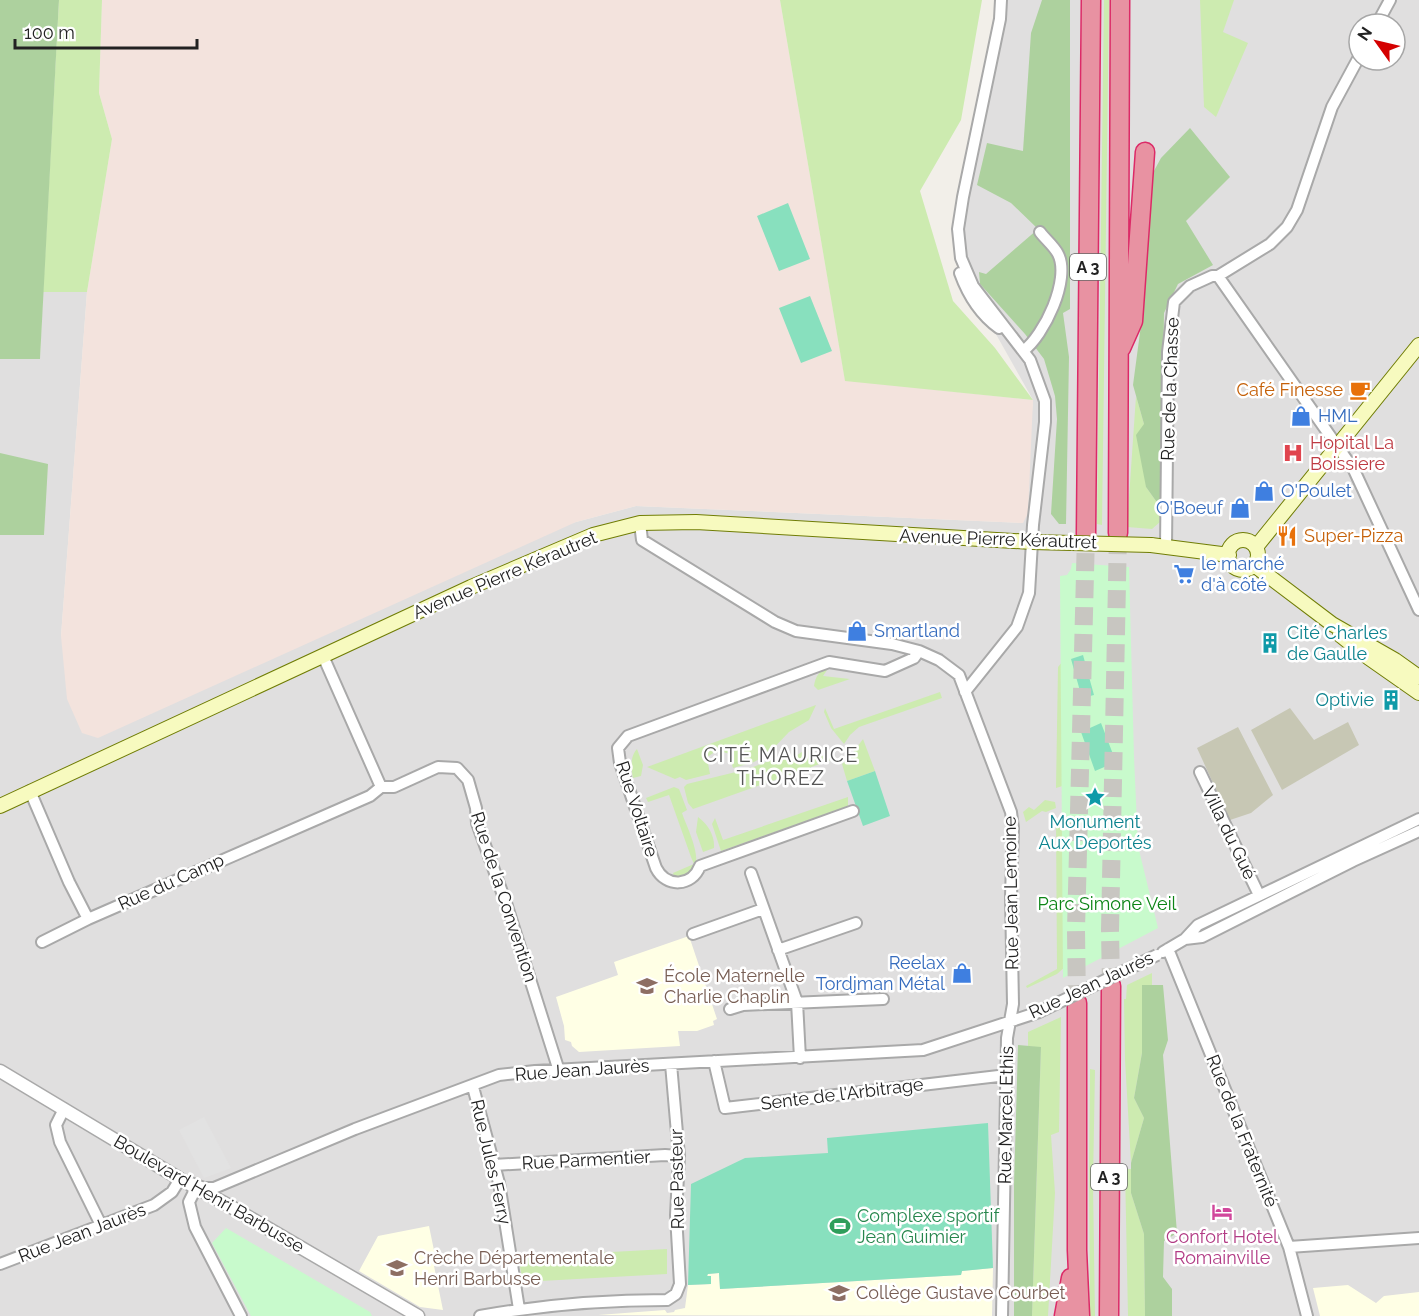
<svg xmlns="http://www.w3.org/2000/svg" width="1419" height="1316" viewBox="0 0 1419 1316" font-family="Raleway,sans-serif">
<rect width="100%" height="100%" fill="#f2efe9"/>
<path fill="#e0dfdf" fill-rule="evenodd" d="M997,0H1419V1316H0V359L40,358L43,292H87L61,636L576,522L636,506L1023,523L1033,400L988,320L966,289L955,259L952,228ZM1359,24H1395V60H1359Z"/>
<path fill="#ffffe5" d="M689,936L717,1019L713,1021L714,1025L697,1031H678L680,1046L579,1052L572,1046L571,1042L565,1040L564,1026L556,997L618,975L614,962Z
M429,1226L437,1265L434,1266L443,1310L420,1307L359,1271L378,1236Z
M993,1268L992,1316L598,1315L665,1310L667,1313L674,1312L675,1310L685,1308L688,1285L711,1284L707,1274L719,1273L720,1289L961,1275L962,1271Z
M1348,1285L1376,1303L1384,1296L1419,1292V1316H1320L1313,1288Z"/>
<path fill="#f3e3dd" d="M102,0H780L845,380L1033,400L1028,513L1023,523L636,506L576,522L98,738L82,733L67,699L61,636L87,292L112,139L99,93Z"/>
<path fill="#c7c7b4" d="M1290,708L1314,740L1348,722L1359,745L1282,790L1251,730Z
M1238,727L1273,795L1251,813L1230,820L1197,748Z"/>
<path fill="#cdebb0" d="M59,0H102L99,93L112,139L87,292H43Z
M780,0H982L961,120L920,191L953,301L995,348L1033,400L845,381Z
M1104,0H1109L1102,525L1097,524Z
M1200,0H1234L1223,32L1248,43L1216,117L1204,107Z
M1136,396L1144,424L1146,487L1161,508L1160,522L1152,529L1127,527Z
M1063,661L1069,784L1056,788L1058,667Z
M829,667L823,676L850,679L818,690L814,686C815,677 820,669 829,667Z
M940,692L942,698L859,727L850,735L844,744L831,728L824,712L825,708L834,729Z
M816,705L809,720L789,732L768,754L754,762L733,768L729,754C720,750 713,751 707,758L710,774L686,780L680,777L675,779L647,767Z
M863,739L875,771L847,781L842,764L849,758Z
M637,749L643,765L641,776L633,778C631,769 630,756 637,749Z
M806,749L816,755L830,757L831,760L693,809L688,803L684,787L687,784L748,769L774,759L793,758Z
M674,787L679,789L687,810L682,813C687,828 707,865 689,875C685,877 679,878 675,879L673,873L694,864L691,857L669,795L648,802L646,798Z
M848,797V806L721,851L712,824L715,818L723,840Z
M1045,800L1055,802L1056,808L1046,812L1042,811L1026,822L1023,812L1029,807L1034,810Z
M698,817C708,824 715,836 714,848L703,852L696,832Z
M1056,820L1067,827L1066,966L1057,974L1027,988L1026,986L1057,969Z
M1152,973V985H1142V1053L1134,1098L1144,1118L1131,1163L1125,1060L1124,999H1126L1127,985Z
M1061,1017L1059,1132L1051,1135L1055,1193L1048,1316H1032L1041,1048L1028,1046V1032Z
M1090,1069L1095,1070L1093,1183L1095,1316H1090L1089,1173Z
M1125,1169H1131V1193L1144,1234L1145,1316H1128Z
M667,1249V1274L523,1282L518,1257Z"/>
<path fill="#add19e" d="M0,0H59L40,359H0Z
M1042,0H1070V309L1063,313L1069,357L1066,524H1059L1051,514L1057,419L1055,396L1044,359L1025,334L980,284L979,272L986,274L1038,229L1011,203L977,185L987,143L1023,151L1031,33Z
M1190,128L1230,177L1186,221L1213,265L1178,284L1164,313L1161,508L1146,487L1136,435L1144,424L1133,385L1141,325L1149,180L1161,158Z
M0,453L48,464L44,535H0Z
M1142,985H1163L1168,1040L1163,1055L1177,1233L1164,1241L1163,1277L1172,1289V1316H1145L1144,1234L1131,1193V1163L1144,1118L1134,1098L1142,1053Z
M1018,1045L1041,1047L1032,1316H1014V1185Z"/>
<path fill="#c8facc" d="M1072,563L1129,567L1134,757L1138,846L1158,928L1063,978L1060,576L1067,575L1071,569Z
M226,1228L370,1312L372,1316H251L212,1243Z"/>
<path fill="#88e0be" d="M788,203L810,259L779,271L757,216Z
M810,296L832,351L801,363L779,308Z
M1083,655L1094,695L1082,698L1071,659Z
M1101,723L1116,762L1095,771L1081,732Z
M875,771L890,816L863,826L847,781Z
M988,1123L993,1268L962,1271L961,1275L720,1289L719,1273L708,1274L707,1276H711V1284L688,1285L691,1184L745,1158L828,1153L827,1138Z"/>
<path fill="#e2e2e2" d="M204,1117L231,1168L204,1178L179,1130Z"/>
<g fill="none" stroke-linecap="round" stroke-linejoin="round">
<path stroke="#c8c6c1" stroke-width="18" stroke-dasharray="18 9" stroke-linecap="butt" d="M1111,986L1110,930L1118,533
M1077,1003L1076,930L1086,534"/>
<g stroke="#a9a9a9" stroke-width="14">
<path id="minor" d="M1377,24L1390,0
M960,273C968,295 981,315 999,328
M1218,276L1354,470L1419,610
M1023,351C1044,336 1071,279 1058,254C1054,246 1045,239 1040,232
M640,523L642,540L775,622L796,631L892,644L919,651L939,660L959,675L1011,812L1013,828L1011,897L1013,1004L1007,1038L1002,1316
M1166,547L1168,352L1174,302L1190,286L1212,276H1218L1270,244L1287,227L1297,210L1332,107L1359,57
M323,656L381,787
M965,692L1017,627L1029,593L1033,525L1045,422V401L1030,360L973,286L961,258L958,229L963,197L1000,19L1001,0
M1200,772L1259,895
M381,787H394L438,767L457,768L468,780L476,808L477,823L507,906L559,1071
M30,791L69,882L88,919L370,796L381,787
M853,811L700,866C692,887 666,888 656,868L620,763L618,748L628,736L829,662L885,671L914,658L919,651
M751,873L797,1002L800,1058
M693,934L763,909
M1185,939L1202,937L1353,861L1419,831
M42,942L88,919
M1168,949L1289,1247L1307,1316
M778,950L856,923
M1163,952L1185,939L1198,925L1419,819
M730,1009L743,1005L883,999
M714,1061L725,1108L1007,1075
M473,1087L499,1183L519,1309
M64,1109L56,1125L60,1142L101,1225
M494,1165L665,1155L679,1156
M196,1188L189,1202L195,1227L241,1316
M1289,1247L1419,1238
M0,1264L154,1205L172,1192L180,1179L204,1188H214L355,1129L499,1075L535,1071L923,1050L1039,1012
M480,1316C542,1305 604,1300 667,1300L676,1294L680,1284L676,1215L679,1156L671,1064"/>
</g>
<g stroke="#a9a9a9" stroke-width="15">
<path id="tertiary" d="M0,1071L180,1179L228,1205L418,1316"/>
</g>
<g stroke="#707d05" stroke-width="16">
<path id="secondary" d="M1228 555a15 15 0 1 1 30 0a15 15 0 1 1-30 0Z
M1151,545L1229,555
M1256,547L1419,345
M1254,565L1332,624L1395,660L1419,677
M1340,635L1369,658L1419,693
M0,806L471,587L593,535L640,523L696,522L1032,542"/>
</g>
<g stroke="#dc2a67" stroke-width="21">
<path id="motorway" d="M1121,348L1133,321L1145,152
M1118,533L1120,0
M1086,534L1091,0
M1077,1003V1250L1080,1316
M1064,1316L1071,1278
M1109,1316L1111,986"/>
</g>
<use href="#minor" stroke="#fff" stroke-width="10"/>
<use href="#tertiary" stroke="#fff" stroke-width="12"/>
<use href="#secondary" stroke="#f7fabf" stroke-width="14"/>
<use href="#motorway" stroke="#e892a2" stroke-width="18"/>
<g stroke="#a9a9a9" stroke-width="14" stroke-linecap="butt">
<path id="minor-bridge" d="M1039,1012L1157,955"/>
</g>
<g stroke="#707d05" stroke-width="16" stroke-linecap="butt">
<path id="secondary-bridge" d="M1032,542L1151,545"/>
</g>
<use href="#minor-bridge" stroke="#fff" stroke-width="10"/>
<use href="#secondary-bridge" stroke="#f7fabf" stroke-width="14"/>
</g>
<defs>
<g id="cafe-bare" transform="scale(1.62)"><path d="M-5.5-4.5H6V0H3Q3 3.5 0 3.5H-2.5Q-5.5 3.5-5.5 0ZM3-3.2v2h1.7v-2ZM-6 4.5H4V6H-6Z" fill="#e8710a" stroke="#fff" stroke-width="2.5" paint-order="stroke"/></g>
<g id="shop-bare" transform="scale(1.62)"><path d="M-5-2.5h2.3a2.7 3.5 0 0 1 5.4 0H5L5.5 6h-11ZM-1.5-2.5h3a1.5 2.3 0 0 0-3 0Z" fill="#3f7fe0" stroke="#fff" stroke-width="2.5" paint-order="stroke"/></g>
<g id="hospital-bare" transform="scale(1.62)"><path d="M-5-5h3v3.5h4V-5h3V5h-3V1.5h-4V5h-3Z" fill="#e0444e" stroke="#fff" stroke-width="2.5" paint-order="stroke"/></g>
<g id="restaurant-bare" transform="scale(1.62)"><path d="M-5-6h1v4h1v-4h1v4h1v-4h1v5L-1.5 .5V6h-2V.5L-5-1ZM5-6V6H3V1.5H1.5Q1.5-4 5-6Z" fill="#e8710a" stroke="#fff" stroke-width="2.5" paint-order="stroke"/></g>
<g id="supermarket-bare" transform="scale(1.62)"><path d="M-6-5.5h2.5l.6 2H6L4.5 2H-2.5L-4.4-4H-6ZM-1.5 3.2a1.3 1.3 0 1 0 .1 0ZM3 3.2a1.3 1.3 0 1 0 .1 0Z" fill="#3f7fe0" stroke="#fff" stroke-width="2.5" paint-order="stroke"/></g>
<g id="building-bare" transform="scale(1.62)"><path d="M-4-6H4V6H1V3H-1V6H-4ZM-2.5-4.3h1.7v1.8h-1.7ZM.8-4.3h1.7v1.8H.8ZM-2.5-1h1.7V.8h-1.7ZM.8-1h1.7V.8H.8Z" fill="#0f9aa8" stroke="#fff" stroke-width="2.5" paint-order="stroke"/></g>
<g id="sight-bare" transform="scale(1.62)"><path d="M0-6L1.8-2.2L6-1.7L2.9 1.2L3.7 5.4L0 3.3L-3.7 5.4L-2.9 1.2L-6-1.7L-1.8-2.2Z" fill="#0f9aa8" stroke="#fff" stroke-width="2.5" paint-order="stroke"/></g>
<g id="school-bare" transform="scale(1.62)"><path d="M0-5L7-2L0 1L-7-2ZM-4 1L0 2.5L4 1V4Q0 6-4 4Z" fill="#8d6e63" stroke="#fff" stroke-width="2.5" paint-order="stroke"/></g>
<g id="hotel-bare" transform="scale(1.62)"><path d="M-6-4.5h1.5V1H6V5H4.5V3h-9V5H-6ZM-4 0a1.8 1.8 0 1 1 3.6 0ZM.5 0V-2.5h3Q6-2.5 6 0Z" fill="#d1479c" stroke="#fff" stroke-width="2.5" paint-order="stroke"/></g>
<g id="stadium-bare" transform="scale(1.62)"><path d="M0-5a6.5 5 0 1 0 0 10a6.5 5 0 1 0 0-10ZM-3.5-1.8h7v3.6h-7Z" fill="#2e9e5b" stroke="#fff" stroke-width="2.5" paint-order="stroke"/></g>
</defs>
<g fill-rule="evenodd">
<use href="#cafe-bare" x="1360" y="390"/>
<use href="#shop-bare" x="1301" y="416"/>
<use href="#hospital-bare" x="1293" y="453"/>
<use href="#shop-bare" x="1264" y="491"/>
<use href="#shop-bare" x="1240" y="508"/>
<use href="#restaurant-bare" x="1287" y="536"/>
<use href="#supermarket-bare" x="1184" y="574"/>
<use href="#shop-bare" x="857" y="631"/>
<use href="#building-bare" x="1270" y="643"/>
<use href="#building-bare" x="1391" y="700"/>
<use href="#sight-bare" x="1095" y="797"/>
<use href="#shop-bare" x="962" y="973"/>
<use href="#school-bare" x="647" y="986"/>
<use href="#hotel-bare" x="1222" y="1212"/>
<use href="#stadium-bare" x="840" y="1226"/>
<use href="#school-bare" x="397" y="1268"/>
<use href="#school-bare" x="839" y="1293"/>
</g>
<g text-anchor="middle" stroke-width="5" stroke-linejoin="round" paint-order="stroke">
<g fill="#fff" stroke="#646464" stroke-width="1.5">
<rect x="1070" y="254" width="36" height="26" rx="4.5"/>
<rect x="1091" y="1164" width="36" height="26" rx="4.5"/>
</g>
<g font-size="16" font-weight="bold" fill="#222">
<text x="1088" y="273">A 3</text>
<text x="1109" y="1183">A 3</text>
</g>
<g font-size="18" fill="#222" stroke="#fff">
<text transform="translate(1170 389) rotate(-88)" y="6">Rue de la Chasse</text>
<text transform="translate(998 539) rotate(2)" y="6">Avenue Pierre Kérautret</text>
<text transform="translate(505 575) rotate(-23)" y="6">Avenue Pierre Kérautret</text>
<text transform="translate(637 809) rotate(72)" y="6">Rue Voltaire</text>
<text transform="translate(1229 833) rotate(64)" y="6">Villa du Gué</text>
<text transform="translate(171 882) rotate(-24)" y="6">Rue du Camp</text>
<text transform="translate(1011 893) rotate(-91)" y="6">Rue Jean Lemoine</text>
<text transform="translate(504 897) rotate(72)" y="6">Rue de la Convention</text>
<text transform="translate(1091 985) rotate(-25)" y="6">Rue Jean Jaurès</text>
<text transform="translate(582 1070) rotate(-4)" y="6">Rue Jean Jaurès</text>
<text transform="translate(842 1094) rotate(-7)" y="6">Sente de l'Arbitrage</text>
<text transform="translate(1006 1115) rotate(-89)" y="6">Rue Marcel Ethis</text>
<text transform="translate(1242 1131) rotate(68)" y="6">Rue de la Fraternité</text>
<text transform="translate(586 1160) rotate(-3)" y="6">Rue Parmentier</text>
<text transform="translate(491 1162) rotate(77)" y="6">Rue Jules Ferry</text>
<text transform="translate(677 1179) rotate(-91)" y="6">Rue Pasteur</text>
<text transform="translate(209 1194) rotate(30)" y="6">Boulevard Henri Barbusse</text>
<text transform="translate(82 1233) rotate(-21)" y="6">Rue Jean Jaurès</text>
</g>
<g font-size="18" fill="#c56008" stroke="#fff" text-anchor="end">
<text x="1343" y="396">Café Finesse</text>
<text x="1304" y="542" text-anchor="start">Super-Pizza</text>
</g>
<g font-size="18" fill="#366cbe" stroke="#fff" text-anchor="start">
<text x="1318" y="422">HML</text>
<text x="1281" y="497">O'Poulet</text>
<text x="1223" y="514" text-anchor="end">O'Boeuf</text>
<text x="1201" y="570">le marché<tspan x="1201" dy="21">d'à côté</tspan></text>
<text x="874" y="637">Smartland</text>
<text x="945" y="969" text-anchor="end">Reelax<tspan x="945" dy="21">Tordjman Métal</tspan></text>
</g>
<g font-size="18" fill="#be3a42" stroke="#fff" text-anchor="start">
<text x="1310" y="449">Hopital La<tspan x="1310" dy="21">Boissiere</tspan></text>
</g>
<g font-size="18" fill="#0d838f" stroke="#fff" text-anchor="start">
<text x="1287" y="639">Cité Charles<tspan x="1287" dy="21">de Gaulle</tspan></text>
<text x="1374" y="706" text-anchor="end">Optivie</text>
<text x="1095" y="828" text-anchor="middle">Monument<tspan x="1095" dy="21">Aux Deportés</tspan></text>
</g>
<g font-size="18" fill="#0c8416" stroke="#fff">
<text x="1107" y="910">Parc Simone Veil</text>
</g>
<g font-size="18" fill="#785e54" stroke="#fff" text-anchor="start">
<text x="664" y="982">École Maternelle<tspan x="664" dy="21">Charlie Chaplin</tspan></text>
<text x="414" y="1264">Crèche Départementale<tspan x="414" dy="21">Henri Barbusse</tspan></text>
<text x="856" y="1299">Collège Gustave Courbet</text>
</g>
<g font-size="18" fill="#27864d" stroke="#fff" text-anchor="start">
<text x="857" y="1222">Complexe sportif<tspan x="857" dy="21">Jean Guimier</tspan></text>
</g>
<g font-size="18" fill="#b23c85" stroke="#fff">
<text x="1222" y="1243">Confort Hotel<tspan x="1222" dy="21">Romainville</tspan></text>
</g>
<g font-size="20" letter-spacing="1.5" fill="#555" stroke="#fff">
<text x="781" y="762">CITÉ MAURICE<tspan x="781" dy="23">THOREZ</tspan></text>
</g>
</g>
<g transform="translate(1377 42) rotate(304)"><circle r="28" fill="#ffffff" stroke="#a7a7a7" stroke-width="1.5"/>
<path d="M0-4.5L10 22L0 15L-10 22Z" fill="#d40000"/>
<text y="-9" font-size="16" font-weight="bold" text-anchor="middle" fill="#222222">N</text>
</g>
<path d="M15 39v9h182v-9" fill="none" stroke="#222222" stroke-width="3"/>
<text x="24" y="39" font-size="18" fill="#222222" stroke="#ffffff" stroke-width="4.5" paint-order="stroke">100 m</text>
</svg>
